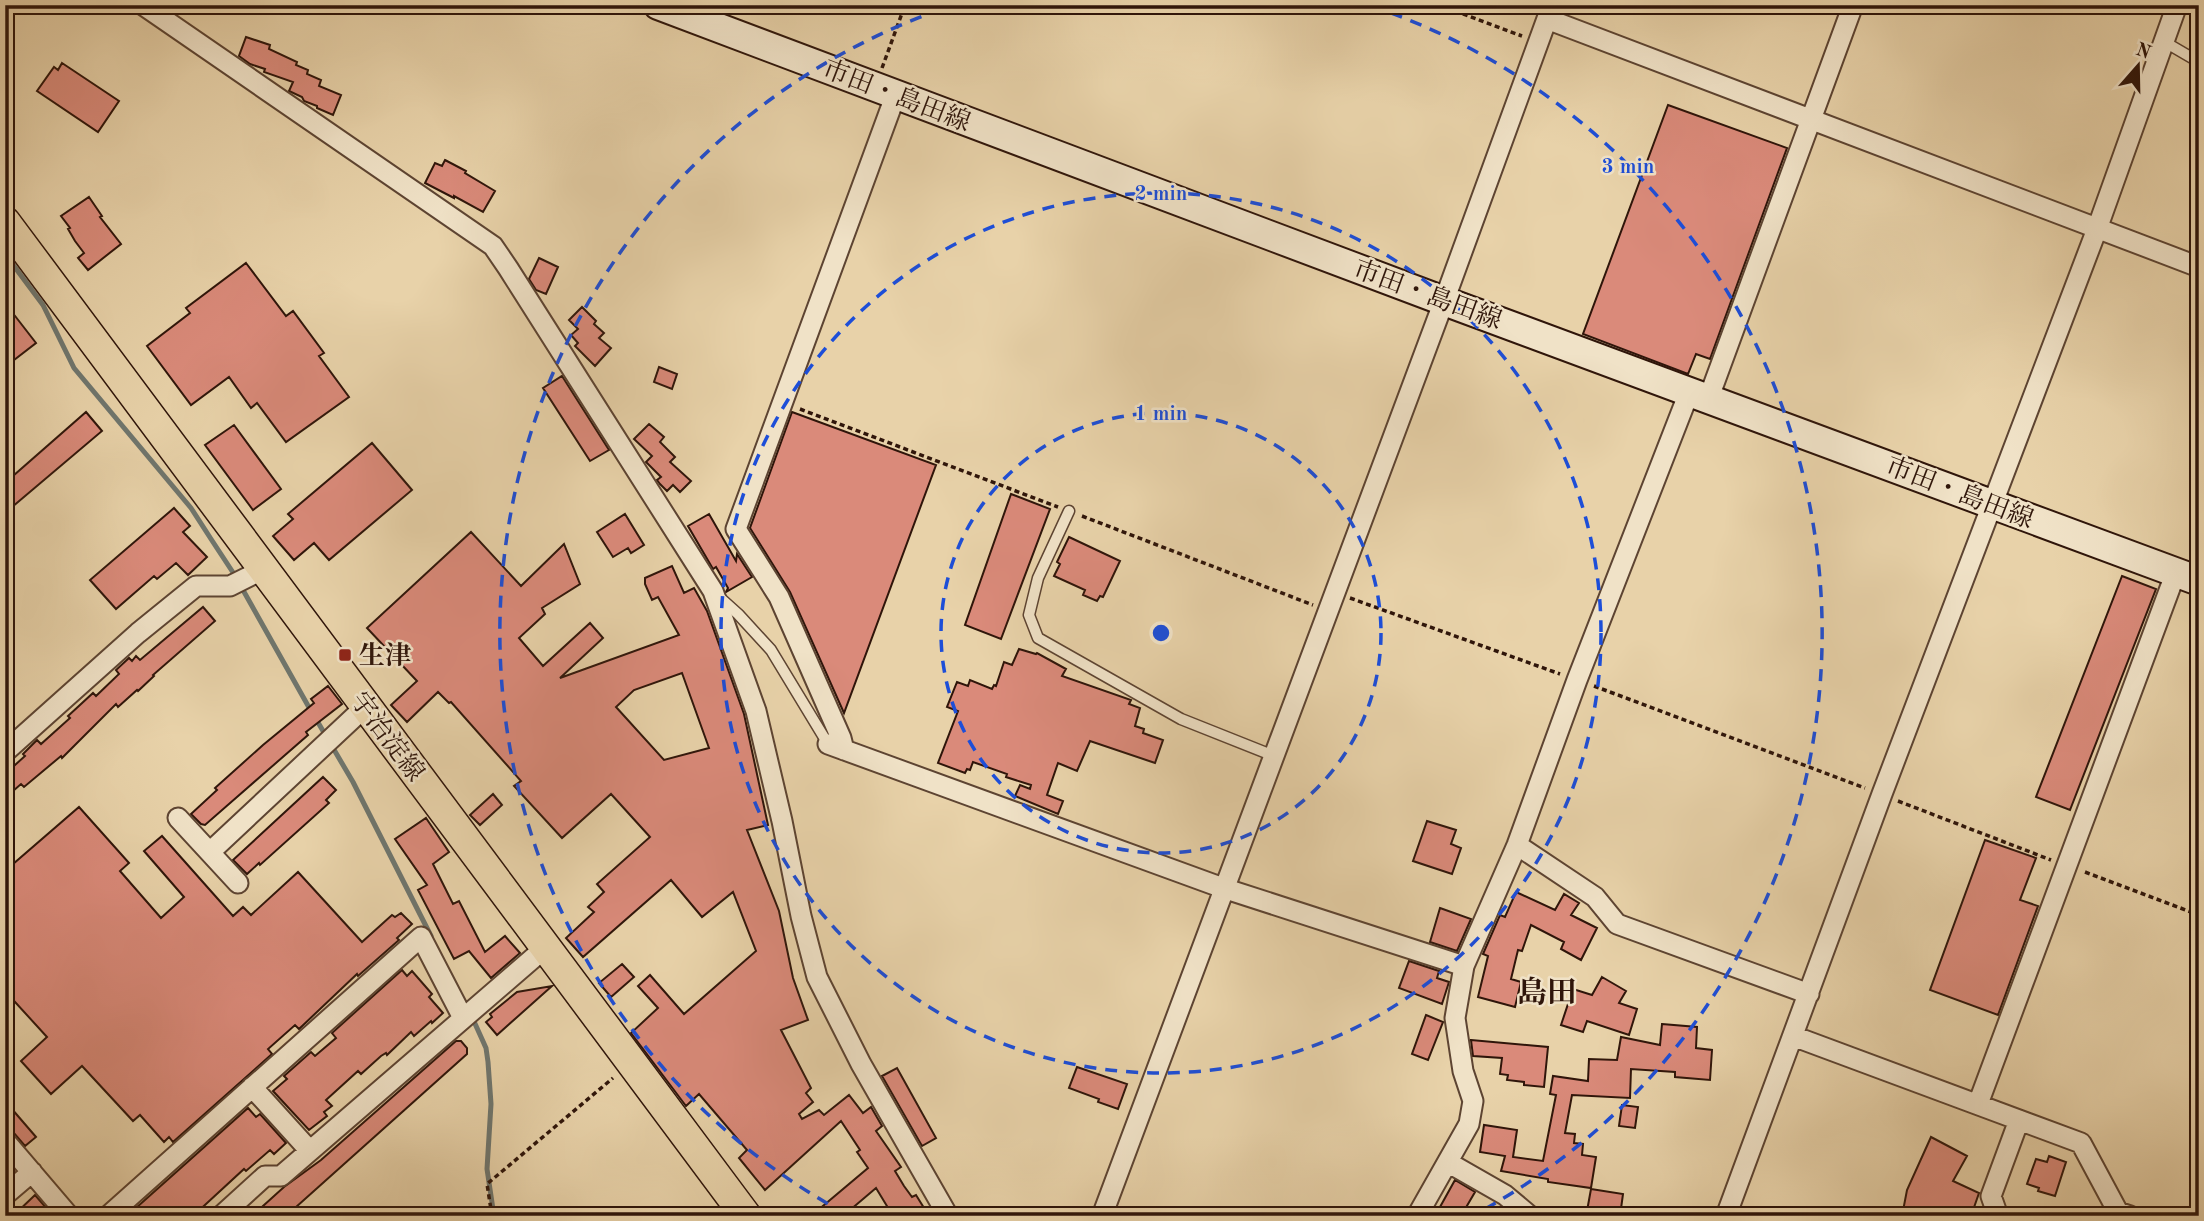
<svg xmlns="http://www.w3.org/2000/svg" width="2204" height="1221" viewBox="0 0 2204 1221" font-family="'Old Standard TT','Noto Serif JP',serif">
<rect width="100%" height="100%" fill="#e8d2a9"/>
<filter id="stains"><feTurbulence type="fractalNoise" baseFrequency=".00286" numOctaves="4"/><feColorMatrix values="0 0 0 0 .2 0 0 0 0 .09 0 0 0 0 .02 0 0 0 .5 -.17"/></filter>
<radialGradient id="worn" r=".72"><stop offset=".6" stop-color="#630" stop-opacity="0"/><stop offset="1" stop-color="#630" stop-opacity=".3"/></radialGradient>
<g fill="none" stroke-linecap="round" stroke-linejoin="round">
<path stroke="#6f766e" stroke-width="5" d="M5,254L43,305L74,368L191,508L211,539L234,574L311,711
M316,719L353,782L431,936
M472,1017L486,1048L488,1062L491,1104L487,1169L494,1216"/>
</g>
<path fill="#da8a7a" stroke="#2f150a" stroke-width="2" fill-rule="evenodd" d="M246,37L270,45L269,49L297,62L296,65L308,70L307,74L321,80L319,86L341,95L333,115L317,108V106L304,101L302,97L289,91L293,82L264,72L265,69L250,64L239,56Z
M62,63L119,101L98,132L37,91L54,67L58,70Z
M1668,105L1787,148L1710,359L1696,354L1688,374L1583,334Z
M445,160L466,171L465,173L495,191L483,212L454,196V198L425,183L435,163L442,166Z
M89,197L102,216L100,217L121,244L88,270L78,258L84,253L75,241L68,229L70,228L61,216Z
M539,258L558,267L546,294L536,290L529,279Z
M246,263L286,316L293,311L324,353L319,356L349,397L286,442L257,403L251,408L229,377L191,405L147,346L190,313L186,308Z
M5,303L36,343L5,367Z
M582,307L596,321L594,324L604,333L599,338L611,348L595,366L575,346L578,343L571,335L578,329L569,320Z
M659,367L677,374L672,389L654,382Z
M562,376L609,450L590,461L543,388Z
M86,412L102,431L5,513V483Z
M792,412L936,465L844,713L790,592L750,528Z
M649,424L664,437L660,442L675,457L670,462L691,481L680,492L673,485L667,491L660,484L657,480L661,477L646,462L652,456L634,439Z
M234,425L281,489L253,510L205,445Z
M372,443L412,490L329,560L314,543L294,560L273,536L293,519L288,514Z
M1011,494L1050,509L1001,639L965,625Z
M174,508L190,526L183,532L207,557L188,575L176,563L157,579L154,576L116,609L90,580Z
M625,514L644,545L631,553L628,548L613,557L597,532Z
M709,514L736,561L737,554L752,577L726,592L728,588L716,567L713,569L688,526Z
M471,532L521,586L564,544L580,584L542,608L545,614L519,638L543,666L590,623L603,638L560,678L679,635L658,597L652,600L645,584V578L672,566L684,593L694,588L707,611L744,714L768,825L747,830L779,911L793,978L808,1020L781,1030L811,1088L806,1093L813,1102L799,1114L802,1119L819,1110L824,1115L849,1095L863,1113L871,1107L882,1126L876,1131L901,1167L895,1171L904,1186L912,1197L916,1195L924,1208L919,1211L922,1216H893L876,1188L843,1216H811L868,1168L857,1152L860,1150L841,1121L765,1190L739,1158L747,1150L699,1094L686,1106L631,1033L658,1008L638,986L650,975L684,1014L756,951L733,892L702,917L671,880L583,957L566,938L594,912L588,907L604,892L597,884L650,837L611,794L562,838L514,786L521,781L451,702L449,703L438,692L407,722L391,705L417,681L367,628ZM682,673L709,748L664,760L616,707L634,690Z
M1069,537L1120,561L1103,597L1100,596L1097,601L1083,595L1085,590L1054,576L1060,564L1057,562Z
M2122,576L2156,589L2070,810L2036,797Z
M203,607L215,621L153,675L154,676L138,691L137,690L118,707L116,704L62,758L61,756L24,787L21,784L5,798V774L25,756L23,754L37,740L41,744L70,718L68,716L93,693L96,696L119,674L116,670L129,658L132,661L136,656L140,660Z
M1019,649L1036,654L1037,653L1066,669L1062,676L1131,700L1129,704L1140,708L1135,726L1144,729L1143,733L1163,740L1155,763L1090,741L1077,771L1058,763L1047,795L1063,801L1058,814L1015,796L1020,785L1030,789L1031,785L1006,777L1007,774L973,762L970,770L967,769L965,773L938,763L958,711L947,707L957,682L968,686L970,680L992,689L994,685L996,686L1004,662L1012,665Z
M328,686L342,704L306,732L308,735L205,825L201,824L191,814L217,790L215,788L263,745L314,703L311,699Z
M323,777L336,790L326,800L329,803L260,865L259,863L247,874L233,860Z
M493,794L502,805L480,825L470,815Z
M79,807L129,863L120,871L161,918L184,897L144,851L162,836L233,916L243,907L251,915L298,872L362,942L392,915L395,917L401,913L412,924L397,938L399,940L358,976L357,974L299,1029L295,1025L268,1049L272,1054L173,1142L169,1137L164,1142L140,1115L133,1121L82,1066L51,1094L21,1061L47,1037L5,991V871Z
M426,818L449,852L433,864L453,904L459,901L485,952L505,936L520,953L491,978L469,951L454,959L418,890L427,885L395,839Z
M1427,821L1456,830L1451,844L1461,848L1452,874L1413,861Z
M1985,840L2036,858L2020,900L2038,906L1998,1015L1930,990Z
M1516,892L1555,910L1564,894L1579,903L1571,915L1597,928L1581,960L1561,949L1564,942L1531,925L1522,951L1518,950L1511,979L1521,982L1515,1007L1478,997L1488,956L1483,954L1500,915L1505,917Z
M1440,908L1471,919L1457,951L1430,942Z
M1409,961L1439,971L1437,978L1449,982L1442,1004L1399,988Z
M622,964L634,977L611,997L599,983Z
M402,970L407,976L412,971L432,994L429,997L443,1013L432,1023L431,1021L414,1036L411,1032L387,1055L386,1053L381,1056L361,1074L358,1071L326,1100L332,1106L324,1112L327,1116L309,1130L273,1091L287,1079L284,1076L311,1052L315,1056L336,1038L332,1033Z
M1602,977L1626,991L1619,1003L1637,1009L1629,1035L1587,1021L1583,1032L1561,1025L1573,989L1592,995Z
M552,986L497,1035L486,1022L492,1017L490,1014L517,992Z
M1426,1015L1443,1022L1428,1060L1412,1054Z
M1662,1024L1697,1027L1696,1048L1712,1050L1710,1080L1675,1077V1072L1631,1069L1630,1098L1572,1095L1565,1133L1575,1134L1574,1143L1583,1144L1582,1155L1596,1157L1591,1188L1548,1182V1179L1501,1171L1505,1156L1480,1152L1484,1125L1517,1130L1513,1157L1543,1161L1556,1095L1550,1094L1553,1076L1588,1081L1589,1059L1617,1060L1621,1037L1660,1045Z
M1471,1040L1548,1047L1544,1087L1524,1085V1082L1507,1080L1508,1075L1500,1074L1502,1058L1473,1056Z
M456,1041H461L467,1048V1054L286,1216H252L284,1187L321,1160Z
M1077,1067L1127,1084L1118,1109L1098,1102L1099,1099L1069,1088Z
M897,1068L936,1138L922,1146L882,1076Z
M5,1101L36,1137L25,1146L14,1133L5,1129Z
M1622,1105L1638,1107L1635,1128L1619,1126Z
M248,1108L256,1117L260,1114L286,1143L274,1154L270,1150L246,1171L244,1169L193,1216H127Z
M1931,1137L1967,1156L1953,1181L1979,1193L1971,1216H1902L1907,1190Z
M2049,1156L2066,1162L2055,1196L2038,1191L2039,1188L2027,1184L2036,1159L2047,1162Z
M1455,1180L1475,1192L1461,1216H1435Z
M1591,1189L1623,1194L1620,1216H1604V1214L1587,1211Z
M35,1195L48,1210L43,1216H13Z"/>
<g fill="none" stroke-linecap="round" stroke-linejoin="round">
<g stroke="#5d4432" stroke-width="13">
<path id="lane" d="M2163,41L2199,62
M1069,511L1038,578L1029,615L1038,638L1181,719L1274,756
M718,596L738,614L771,650L828,744"/>
</g>
<g stroke="#5d4432" stroke-width="23">
<path id="street" d="M143,5L493,246L508,268L713,591L756,711L782,821L801,916L817,977L861,1064L948,1216
M1547,19L2199,267
M1709,397L1853,5
M828,744L1223,888L1464,966
M844,750L841,738L779,597L736,529L896,94
M5,752L138,633L196,586H230L264,569
M178,818L238,883
M1517,845L1595,897L1617,924L1809,994
M210,852L366,706
M1793,1036L2081,1143L2118,1212L2130,1216
M252,1087L310,1151
M1978,1104L2176,572
M5,1141L69,1216
M1449,1163L1505,1195L1530,1216
M5,1195L32,1172
M108,1216L421,937L463,1018
M221,1216L265,1176H281L546,947
M1102,1216L1444,301L1552,5
M1417,1216L1469,1124L1473,1101L1463,1071L1455,1018L1464,966L1517,845L1577,680L1690,390
M1726,1216L1882,794L2097,229L2177,5
M1998,1216L1991,1196L2019,1120"/>
</g>
<g stroke="#2f150a" stroke-width="32">
<path id="secondary" d="M658,5L1444,301L2199,581"/>
</g>
<g stroke="#2f150a" stroke-width="33">
<path id="primary" d="M5,222L746,1216"/>
</g>
<path stroke="#2f150a" stroke-width="3.5" stroke-dasharray="5 3.5" stroke-linecap="butt" d="M1439,5L1522,36
M882,68L905,5
M800,409L1058,507
M1082,516L1313,605
M1350,598L1560,674
M1594,686L1865,788
M1898,801L2051,860
M2085,872L2199,915
M492,1216L487,1184L613,1078"/>
<use href="#lane" stroke="#f0e2c7" stroke-width="10"/>
<use href="#street" stroke="#f0e2c7" stroke-width="19"/>
<use href="#secondary" stroke="#f0e2c7" stroke-width="28"/>
<use href="#primary" stroke="#e8d2a9" stroke-width="30"/>
</g>
<g fill="none" stroke="#1d4ed8" stroke-width="3.5" stroke-dasharray="12 9">
<circle cx="1161" cy="633" r="220"/>
<circle cx="1161" cy="633" r="440"/>
<path d="M846 1214A661 661 0 0 1 951 6M1371 6A661 661 0 0 1 1476 1214"/>
</g>
<rect fill="#8f2418" stroke="#f0e2c7" stroke-width="2.5" x="338" y="648" width="14" height="14" rx="3.5"/>
<g text-anchor="middle" stroke-width="5" stroke-linejoin="round" paint-order="stroke">
<g font-size="26" fill="#2f150a" stroke="#f0e2c7">
<text transform="translate(897 95) rotate(21)" y="9">市田・島田線</text>
<text transform="translate(1428 294) rotate(20)" y="9">市田・島田線</text>
<text transform="translate(1960 492) rotate(21)" y="9">市田・島田線</text>
<text transform="translate(388 736) rotate(53)" y="9">宇治淀線</text>
</g>
<g font-size="26" font-weight="bold" fill="#2f150a" stroke="#f0e2c7" text-anchor="start">
<text x="359" y="664">生津</text>
</g>
<g font-size="30" font-weight="bold" fill="#2f150a" stroke="#f0e2c7">
<text x="1547" y="1002">島田</text>
</g>
</g>
<circle cx="1161" cy="633" r="10" fill="#1d4ed8" stroke="#f0e2c7" stroke-width="3.5"/>
<g font-size="21" text-anchor="middle" font-weight="bold" fill="#1d4ed8" stroke="#f0e2c7" stroke-width="5" stroke-linejoin="round" paint-order="stroke">
<text x="1628" y="173">3 min</text>
<text x="1161" y="200">2 min</text>
<text x="1161" y="420">1 min</text>
</g>
<rect width="2204" height="1221" fill="none" stroke="#e8d2a9" stroke-width="28"/>
<rect x="7" y="7" width="2190" height="1207" fill="none" stroke="#2f150a" stroke-width="3.5"/>
<rect x="14" y="14" width="2176" height="1193" fill="none" stroke="#2f150a" stroke-width="2"/>
<g transform="translate(2138 66) rotate(20)" stroke="#f0e2c7" stroke-width="5" paint-order="stroke">
<path d="M0-5L12 26L0 18L-12 26Z" fill="#2f150a"/>
<text y="-10" font-size="19" font-weight="bold" text-anchor="middle" fill="#2f150a">N</text>
</g>
<rect width="100%" height="100%" filter="url(#stains)"/>
<rect width="100%" height="100%" fill="url(#worn)"/>
</svg>
